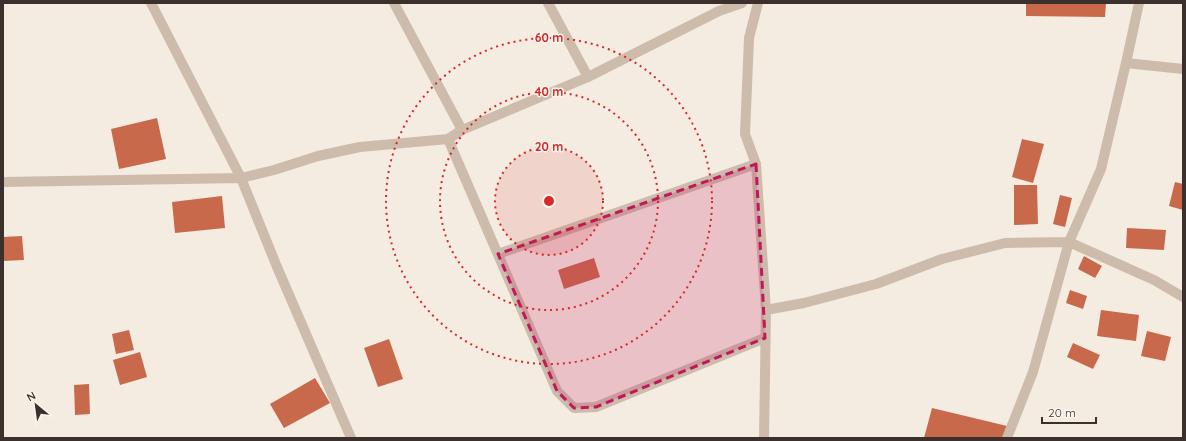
<svg xmlns="http://www.w3.org/2000/svg" width="1186" height="441" viewBox="0 0 1186 441" font-family="Quicksand,sans-serif">
<rect width="100%" height="100%" fill="#f4ebe1"/>
<path fill="#c8694b" d="M1026,3H1106L1105,17L1026,16Z
M157,118L166,159L119,169L111,129Z
M1022,139L1044,144L1033,183L1012,177Z
M1175,182L1183,184V210L1169,206Z
M1014,185H1037L1038,224L1014,225Z
M1060,195L1072,198L1065,227L1053,224Z
M222,196L225,228L175,233L172,202Z
M1127,228L1166,230L1164,250L1126,248Z
M22,236L24,260L3,261V237Z
M1084,256L1102,266L1095,278L1078,269Z
M594,258L600,277L564,289L558,270Z
M1070,290L1087,296L1083,309L1066,303Z
M1101,310L1139,315L1136,341L1097,336Z
M129,330L134,350L116,354L112,334Z
M1147,331L1171,337L1165,361L1141,356Z
M389,339L403,379L378,387L364,348Z
M1073,343L1100,355L1093,369L1067,357Z
M140,352L147,377L120,385L113,360Z
M315,378L330,403L284,428L270,404Z
M89,384L90,414L75,415L74,385Z
M932,408L1007,426L1004,438H924Z"/>
<g fill="none" stroke-linecap="round" stroke-linejoin="round">
<path stroke="#cdbbac" stroke-width="10" d="M151,3L241,178L277,267L351,438
M394,3L462,130
M548,3L588,77
M758,3L749,38L745,134L756,164L766,310L764,438
M1126,63L1183,69
M448,139L557,391L574,408L596,407L765,338
M3,182L241,178L274,170L318,156L360,147L448,139L462,130L588,77L719,11L742,3
M498,254L756,164
M766,310L804,303L876,284L942,259L1005,243L1069,242L1154,280L1183,297
M1007,438L1033,372L1069,242L1101,169L1126,63L1139,3"/>
</g>
<path fill="#c2185b" fill-opacity="0.2" stroke="#c2185b" stroke-width="3" stroke-dasharray="8 5" stroke-linejoin="round" d="M756,164L765,338L596,407L574,408L557,391L498,254Z"/>
<circle cx="549" cy="201" r="54" fill="#d62828" fill-opacity=".12"/>
<g fill="none" stroke="#d62828" stroke-width="2" stroke-dasharray="2 4">
<circle cx="549" cy="201" r="54"/>
<circle cx="549" cy="201" r="109"/>
<circle cx="549" cy="201" r="163"/>
</g>
<circle cx="549" cy="201" r="6" fill="#d62828" stroke="#fbf5ee" stroke-width="2"/>
<g font-size="12" text-anchor="middle" font-weight="bold" fill="#d62828" stroke="#fbf5ee" stroke-width="3" stroke-linejoin="round" paint-order="stroke">
<text x="549" y="42">60 m</text>
<text x="549" y="96">40 m</text>
<text x="549" y="151">20 m</text>
</g>
<rect width="1186" height="441" fill="none" stroke="#3b302b" stroke-width="8"/>
<g transform="translate(36 405) rotate(331)" stroke="#fbf5ee" stroke-width="3" paint-order="stroke">
<path d="M0-3L7 15L0 10L-7 15Z" fill="#3b302b"/>
<text y="-6" font-size="11" font-weight="bold" text-anchor="middle" fill="#3b302b">N</text>
</g>
<path d="M1042 417v6h54v-6" fill="none" stroke="#3b302b" stroke-width="2"/>
<text x="1048" y="417" font-size="12" fill="#3b302b" stroke="#fbf5ee" stroke-width="3" paint-order="stroke">20 m</text>
</svg>
